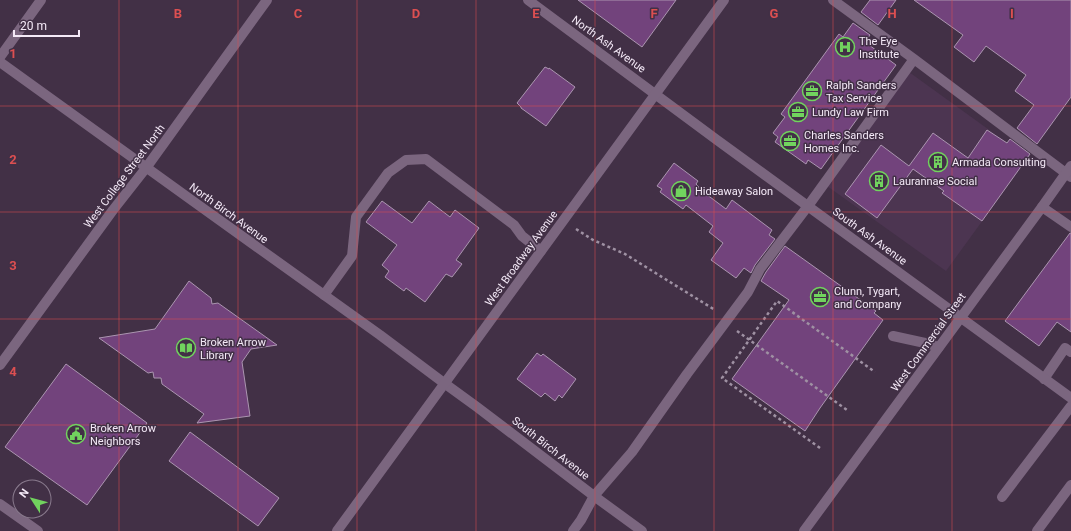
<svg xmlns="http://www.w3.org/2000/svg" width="1071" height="531" viewBox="0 0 1071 531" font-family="Roboto,sans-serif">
<rect width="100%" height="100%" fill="#423046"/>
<path fill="#4c3551" d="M909,72L1028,158L946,271L827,186Z"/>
<path fill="#72437c" stroke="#ab95b0" d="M578,0H676L642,47Z
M870,0H896L878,25L861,12Z
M914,0H1071V97L1037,144L1017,128L1034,105L1015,91L1026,75L986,46L974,62L954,47L963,35Z
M853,23L870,35L865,42L896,65L821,169L808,160L806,164L775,142L778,137L773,133L785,117L781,114L839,34L843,37Z
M545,67L549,69V68L575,87L546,126L521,108V107L517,103Z
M987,130L1007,143L1010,139L1030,154L982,221L942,193L944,191L913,169L877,218L845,194L881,145L909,166L933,133L968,158Z
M674,163L698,181L696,184L699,187L698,188L726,209L732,200L772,230L769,235L775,239L755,265L751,273L744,268L736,278L711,260L723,243L709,232L713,226L686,205L683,209L660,192L662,189L657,186Z
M382,201L412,223L429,201L450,217L455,210L479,228L456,260L462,264L452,277L446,274L425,302L406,288L404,291L385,277L389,271L382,265L397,245L366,222Z
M1070,233H1071V332L1057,322L1039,346L1005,321Z
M785,246L876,311L874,313L883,320L820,408L805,431L732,379L789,300L761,281L766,272Z
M189,281L211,298L212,304L218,303L277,345L251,349L242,362L250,416L197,423L204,414L162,384L161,378H154L153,372L148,373L99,338L155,329Z
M537,353L541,356L543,354L576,379L562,398L559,395L555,401L545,393L541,397L517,379Z
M66,364L147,423L87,505L5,447Z
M190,432L279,498L258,526L169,461Z"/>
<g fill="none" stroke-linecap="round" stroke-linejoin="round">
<path stroke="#9f91a3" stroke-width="2.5" stroke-dasharray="3 3" stroke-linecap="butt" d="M576,229L593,240L625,254L715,310
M737,331L847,410
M820,448L722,378L777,301L875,372"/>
<path stroke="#7b667f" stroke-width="10" d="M833,0L914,59L1071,177
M0,57L41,0
M1042,207L1071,227
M324,295L352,256L356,217L388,173L406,160L426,159L514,225L522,236L541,251
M893,336L925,343L939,347
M1044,379L1065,348L1071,352
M1002,497L1071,406
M573,531L581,520L594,496L632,452L687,374L748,292L760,269L808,206L914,59
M1037,531L1071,485"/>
<path stroke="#7b667f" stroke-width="10" d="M528,0L717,140L1071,398
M0,62L197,204L380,335L444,383L477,407L594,496L642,531
M0,365L113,210L146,168L267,0
M0,504L38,531
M804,531L1042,207L1071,166"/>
<path stroke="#7b667f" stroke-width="10" d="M337,531L724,0"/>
</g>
<path fill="none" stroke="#dc4f51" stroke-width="1" stroke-opacity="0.55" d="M119,0V531M238,0V531M357,0V531M476,0V531M595,0V531M714,0V531M833,0V531M952,0V531M0,106H1071M0,212H1071M0,319H1071M0,425H1071"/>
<defs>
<g id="hospital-ring" transform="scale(1)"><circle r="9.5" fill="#423046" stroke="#71d35e" stroke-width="1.5"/><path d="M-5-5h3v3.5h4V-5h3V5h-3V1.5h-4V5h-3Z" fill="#71d35e"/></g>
<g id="office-ring" transform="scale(1)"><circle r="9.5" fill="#423046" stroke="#71d35e" stroke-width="1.5"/><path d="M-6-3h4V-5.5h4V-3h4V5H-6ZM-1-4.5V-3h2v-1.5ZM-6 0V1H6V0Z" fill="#71d35e"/></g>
<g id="building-ring" transform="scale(1)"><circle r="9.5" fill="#423046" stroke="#71d35e" stroke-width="1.5"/><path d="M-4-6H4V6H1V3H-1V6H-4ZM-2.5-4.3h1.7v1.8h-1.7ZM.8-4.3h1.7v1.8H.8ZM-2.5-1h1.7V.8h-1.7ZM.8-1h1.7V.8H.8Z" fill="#71d35e"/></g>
<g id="shop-ring" transform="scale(1)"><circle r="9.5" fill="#423046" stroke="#71d35e" stroke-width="1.5"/><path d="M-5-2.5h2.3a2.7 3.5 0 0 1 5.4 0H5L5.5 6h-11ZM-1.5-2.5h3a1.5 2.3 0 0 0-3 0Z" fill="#71d35e"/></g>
<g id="library-ring" transform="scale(1)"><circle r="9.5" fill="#423046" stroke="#71d35e" stroke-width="1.5"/><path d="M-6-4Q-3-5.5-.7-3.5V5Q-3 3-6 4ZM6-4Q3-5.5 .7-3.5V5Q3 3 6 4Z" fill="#71d35e"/></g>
<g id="civic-ring" transform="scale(1)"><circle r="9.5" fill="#423046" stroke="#71d35e" stroke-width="1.5"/><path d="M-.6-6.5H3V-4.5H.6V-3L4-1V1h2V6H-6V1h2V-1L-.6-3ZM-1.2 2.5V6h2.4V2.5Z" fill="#71d35e"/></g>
</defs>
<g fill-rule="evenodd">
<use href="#hospital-ring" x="845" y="47"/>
<use href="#office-ring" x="812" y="91"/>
<use href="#office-ring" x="798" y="112"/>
<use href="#office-ring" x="790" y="141"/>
<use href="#building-ring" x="938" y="162"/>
<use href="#building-ring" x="879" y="181"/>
<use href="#shop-ring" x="681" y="191"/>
<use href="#office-ring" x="820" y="297"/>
<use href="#library-ring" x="186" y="348"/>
<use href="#civic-ring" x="76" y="434"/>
</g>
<g text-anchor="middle" stroke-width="3" stroke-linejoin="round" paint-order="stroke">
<g font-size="11" fill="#f4e9f7" stroke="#423046" text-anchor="start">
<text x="859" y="45">The Eye<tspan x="859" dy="13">Institute</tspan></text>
<text x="826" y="89">Ralph Sanders<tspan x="826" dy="13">Tax Service</tspan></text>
<text x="812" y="116">Lundy Law Firm</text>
<text x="804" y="139">Charles Sanders<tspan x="804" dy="13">Homes Inc.</tspan></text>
<text x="952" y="166">Armada Consulting</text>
<text x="893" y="185">Laurannae Social</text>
<text x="695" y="195">Hideaway Salon</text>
<text x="834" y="295">Clunn, Tygart,<tspan x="834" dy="13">and Company</tspan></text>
<text x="200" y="346">Broken Arrow<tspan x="200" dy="13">Library</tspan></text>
<text x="90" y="432">Broken Arrow<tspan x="90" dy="13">Neighbors</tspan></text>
</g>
<g font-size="11" fill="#f4e9f7" stroke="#423046">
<text transform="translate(609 44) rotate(36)" y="4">North Ash Avenue</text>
<text transform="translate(124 176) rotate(-53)" y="4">West College Street North</text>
<text transform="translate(229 213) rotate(36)" y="4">North Birch Avenue</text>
<text transform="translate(870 236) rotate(36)" y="4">South Ash Avenue</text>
<text transform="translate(521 258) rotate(-54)" y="4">West Broadway Avenue</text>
<text transform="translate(928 342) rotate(-54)" y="4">West Commercial Street</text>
<text transform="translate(551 448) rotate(38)" y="4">South Birch Avenue</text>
</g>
</g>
<g font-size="13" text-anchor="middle" font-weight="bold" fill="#dc4f51" stroke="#423046" stroke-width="3" stroke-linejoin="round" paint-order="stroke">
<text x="178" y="18">B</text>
<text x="298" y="18">C</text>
<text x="416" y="18">D</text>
<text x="536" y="18">E</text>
<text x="654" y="18">F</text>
<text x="774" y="18">G</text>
<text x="892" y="18">H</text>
<text x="1012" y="18">I</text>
<text x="13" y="58">1</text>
<text x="13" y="164">2</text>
<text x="13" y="270">3</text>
<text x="13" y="376">4</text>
</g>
<g transform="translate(32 499) rotate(306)"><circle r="19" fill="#423046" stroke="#897a8d"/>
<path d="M0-3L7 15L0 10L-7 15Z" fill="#71d35e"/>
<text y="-6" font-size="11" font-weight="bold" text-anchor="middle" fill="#f4e9f7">N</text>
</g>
<path d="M14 30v6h65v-6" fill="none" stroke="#f4e9f7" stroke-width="2"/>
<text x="20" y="30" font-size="12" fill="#f4e9f7" stroke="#423046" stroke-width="3" paint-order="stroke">20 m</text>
</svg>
